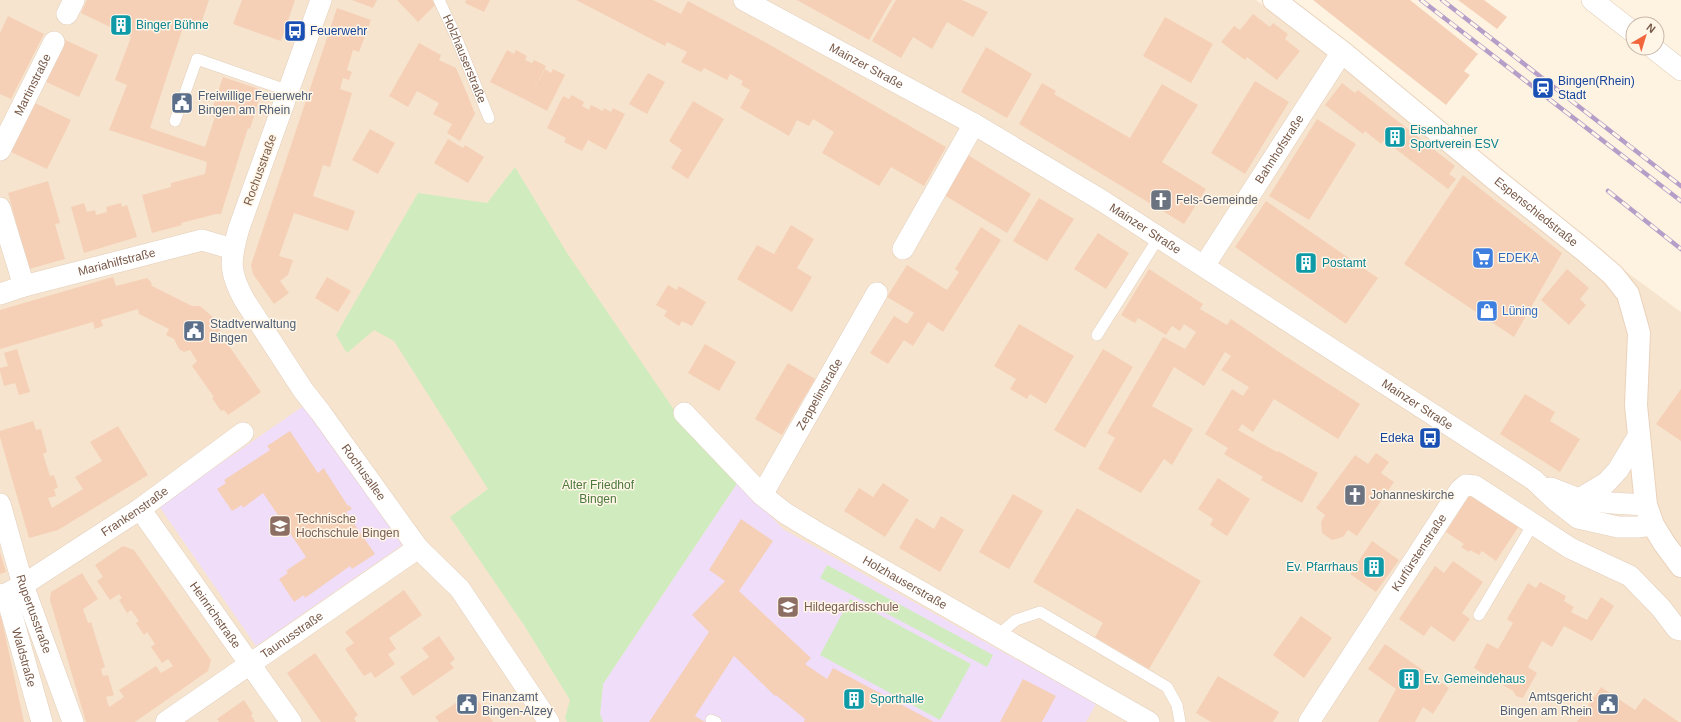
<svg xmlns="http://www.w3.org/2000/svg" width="1681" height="722" viewBox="0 0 1681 722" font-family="Helvetica,sans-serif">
<rect width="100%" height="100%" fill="#fef3e1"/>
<path fill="#f6e4ce" d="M0,0H1256L1681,312V722H0Z"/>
<path fill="#f0ddfa" d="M305,405L402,545L256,646L159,506Z
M738,482L783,529L1096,704L1086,722H603L600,714L603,684Z"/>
<path fill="#d0ecbe" d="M515,167L567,253L679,417L738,482L603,684L600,714L603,722H567L565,718L570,700L524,625L450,517L488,489L394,341L374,330L347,353L336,335L418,193L487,203Z
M827,565L993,655L987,667L820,578Z
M850,599L971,664L940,720L820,655Z"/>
<path fill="#f5d0b6" d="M87,0H209L200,26L185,21L150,128L205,147L215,117L210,115L223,77L262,90L250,129L248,128L221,214H216L181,223L182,225L152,233L142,195L171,187V183L205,174L207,162L109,130L127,85L115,80L131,37L81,13Z
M242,0H295L281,41L233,24Z
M352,0H377L373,8Z
M397,0H432L436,4L418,22Z
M466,0H490L484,12L465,3Z
M576,0H653L681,14L688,1L765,42L946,147L924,186L891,167L879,186L822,153L834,132L813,119L809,126L797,120L789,136L740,108L750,90L741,85L743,81L730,74L727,80L704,68L701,72L681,62L687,52L667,42L665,46Z
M797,0H892L869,40Z
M896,0H962L988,12L973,37L947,22L932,49L913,37L901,58L872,41Z
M1313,0H1410L1478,54L1464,71L1470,75L1446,105Z
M1458,0H1484L1507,17L1497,29Z
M337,8L371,20L359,52L353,50L347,70L352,72L349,80L343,78L340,89L352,93L330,167L323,165L313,196L355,211L348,231L294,213L279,256L293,260L288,275L280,281L289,293L274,304L253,274L251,265Z
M1253,14L1270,27L1273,23L1288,34L1285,39L1300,51L1277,80L1247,57L1245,60L1221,42L1234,26L1240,30Z
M8,16L44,34L11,99L0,94V33Z
M1165,17L1213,44L1191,83L1143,56Z
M63,39L98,55L79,97L44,81Z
M419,43L441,55L439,60L456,68L468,96L475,114L460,141L447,133L452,124L433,114L439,103L417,91L408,107L389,96Z
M986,47L1032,74L1007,118L961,92Z
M507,50L514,54L516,50L527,56L525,60L532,63L534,60L546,66L528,101L490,82Z
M545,69L551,73L553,69L565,75L547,111L528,101Z
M648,73L665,82L647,114L629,104Z
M1255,81L1289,102L1245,174L1211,153Z
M1042,83L1056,91L1054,94L1130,138L1162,84L1198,105L1162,162L1206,189L1184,224L1019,124Z
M1342,83L1355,93L1358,90L1455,166L1449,174L1456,179L1448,189L1384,140L1381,144L1365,131L1363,134L1325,105Z
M572,95L584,102L582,106L589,110L591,105L603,111L604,108L611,112L613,108L625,114L606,150L588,140L582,151L564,142L566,138L547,128L563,96L569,99Z
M693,101L724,119L688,179L671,168L682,150L669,141Z
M35,103L71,120L47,169L11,152Z
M1317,119L1356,144L1309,220L1269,196Z
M370,129L395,143L378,174L352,160Z
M448,139L463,148L465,145L484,157L468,183L434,163Z
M968,155L1031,194L1007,233L944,195Z
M1463,175L1562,253L1514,337L1404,264Z
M48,181L60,223L55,224L65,259L29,269L8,193Z
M1039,198L1074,219L1047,261L1013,241Z
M1266,201L1378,278L1346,324L1235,247Z
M84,203L87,212L95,210L96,215L107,212L106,207L121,203L122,207L127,205L137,237L84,253L71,207Z
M791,225L814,239L797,268L812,277L792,312L737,279L757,245L774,254Z
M981,227L1001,240L943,332L928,322L913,346L904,340L888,364L870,353L894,316L907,324L914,313L887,297L907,265L947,290L959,272L955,269Z
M1098,233L1129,253L1106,289L1074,269Z
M1149,269L1203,304L1200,309L1227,325L1231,319L1285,356L1360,404L1338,439L1274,399L1253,432L1242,424L1238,430L1277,452L1278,451L1318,473L1302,503L1261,480L1263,477L1224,454L1228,448L1205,434L1232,389L1243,396L1249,387L1221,370L1231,356L1225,352L1204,386L1174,367L1152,406L1193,429L1172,465L1164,459L1141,493L1098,469L1115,438L1107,433L1163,337L1185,349L1196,332L1184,324L1180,331L1172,326L1166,335L1138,318L1135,323L1121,315Z
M1567,269L1589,288L1580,299L1586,305L1569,325L1541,300Z
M113,277L116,286L147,278L151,282L152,286L192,306H200L221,324L220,333L261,392L228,415L224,410L221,411L212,398L214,397L192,366L197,361L190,350L184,352L179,349L174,339L166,335L169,329L139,314L138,309L101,320L103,326L95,329L93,322L0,349V310Z
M327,277L351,291L338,312L315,298Z
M668,285L677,290L679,286L706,302L692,326L682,321L679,326L664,316L667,311L656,305Z
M1019,324L1074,356L1046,404L1030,394L1027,399L1010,389L1016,379L994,366Z
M705,344L736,362L719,391L688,373Z
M17,349L30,392L19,395L15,383L4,386L0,371V368L8,366L4,353Z
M1103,349L1133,367L1085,448L1054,430Z
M788,363L815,379L782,435L755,419Z
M1681,389V441L1656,424Z
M1525,394L1555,412L1550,421L1580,439L1560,472L1500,434Z
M33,421L36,430L41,429L47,452L43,454L50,476L54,475L58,488L54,489L56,496L48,498L52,508L83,489L75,477L102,461L90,442L118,426L148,475L58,530L29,538L0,437V431Z
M290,431L318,473L324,468L326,472L348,506L349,505L352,509L346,512L375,554L352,569L350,566L305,598L304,595L294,602L279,579L288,573L286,571L306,557L263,493L243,508L242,505L232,511L217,489L226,483L224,480L270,450L267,446Z
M1376,453L1389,462L1381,473L1394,482L1357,536L1348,530L1343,537L1332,540L1322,533L1321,522L1325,515L1316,508L1355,455L1368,464Z
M1218,478L1250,499L1227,536L1210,525L1213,519L1198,509Z
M883,483L909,500L885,537L844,511L859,488L873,497Z
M1013,494L1043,511L1009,569L979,552Z
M1470,494L1519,526L1496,561L1482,551L1479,555L1470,550L1469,552L1461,547L1464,544L1446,532Z
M1077,508L1201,581L1149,669L1095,637L1103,623L1033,582Z
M941,516L964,530L940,572L899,548L916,518L934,529Z
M741,519L773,541L739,591L811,658L805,664L827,679L833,668L934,722H804L805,719L776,695L775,696L734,656L695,716L705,722H649L709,632L692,615L725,581L709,570Z
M1372,541L1399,560L1376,592L1350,574Z
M123,546L134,550L211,660L208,671L135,722H86L50,600L51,592L82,573L98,599L83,609L88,623L91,622L105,667L101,669L103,676L108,675L114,695L106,697L109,707L124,697L119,690L156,666L161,673L173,666L168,659L162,663L151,647L155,644L147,632L144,635L136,623L139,621L131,610L127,613L119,600L122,598L119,594L110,600L97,581L103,577L95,565Z
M0,552L6,572L0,574Z
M1453,561L1483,582L1462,613L1470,619L1454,642L1431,626L1424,636L1399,619L1435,566L1444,573Z
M1540,582L1566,596L1564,601L1574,607L1571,612L1587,620L1601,597L1614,606L1592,641L1564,626L1552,647L1542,641L1528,667L1537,673L1523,698L1516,696L1513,691L1474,668L1487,643L1498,649L1513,623L1507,619L1528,583L1536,588Z
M404,590L422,615L389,638L396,649L388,654L395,664L375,678L371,672L364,676L345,649L354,643L345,632Z
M0,616H1L24,722H0Z
M1301,616L1332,638L1304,678L1273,655Z
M439,636L455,659L450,663L454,668L413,696L400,677L429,657L422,648Z
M1385,644L1449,688L1433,714L1423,707L1415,722H1378L1396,689L1368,669Z
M315,653L358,715L354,718L356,722H321L287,673Z
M1218,676L1279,712L1273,722H1211L1196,713Z
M1023,679L1056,696L1042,722H1000Z
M1601,687L1635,710L1644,698L1679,722H1577Z
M472,692L493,722H439L435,717Z
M244,700L253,714L251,715L255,722H219L217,719Z"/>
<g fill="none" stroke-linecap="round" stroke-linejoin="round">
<g stroke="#e3cfbc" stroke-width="12">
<g id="service">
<path id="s1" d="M439,0L454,32L489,118"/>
<path d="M175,121L197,59L289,91"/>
<path d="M1097,335L1159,237"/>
<path d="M1479,615L1533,524"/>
<path d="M997,636L1016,620L1040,612L1167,687L1177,705L1180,722"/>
<path d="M711,720L716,722"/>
</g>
</g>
<g stroke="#e3cfbc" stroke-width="22">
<g id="minor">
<path id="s2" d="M321,0L239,228C230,260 228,271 245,301L303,390L321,413L405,530L418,548L460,589L549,722"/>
<path id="s3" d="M744,0L974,124L1101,200L1534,480L1555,500L1578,518L1618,527H1637L1653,525"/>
<path d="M1592,0L1633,32"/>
<path d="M67,14L74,0"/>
<path d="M1653,48L1681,70"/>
<path id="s4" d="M0,150L54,42"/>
<path d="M0,208L24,286"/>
<path d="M903,249L974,124"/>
<path id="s5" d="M1204,266L1342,52"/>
<path id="s6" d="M0,294L24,286L202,240L233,249"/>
<path id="s7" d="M684,413L762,495L785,513L813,530L1149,722"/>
<path d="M1551,488L1579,499L1612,503L1646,505"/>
<path id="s8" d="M762,495L877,293"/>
<path d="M1579,499L1606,483L1618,470L1639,435"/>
<path id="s9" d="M0,504L23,585L73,722"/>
<path id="s10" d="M140,509L291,722"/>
<path id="s11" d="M6,594L42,722"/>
<path id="s12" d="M0,595L6,594L23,585L140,509L243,433"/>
<path id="s13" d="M166,722L418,548"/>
<path id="s14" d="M1309,722L1450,505L1460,490L1466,485L1475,486L1570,548L1630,576L1661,608L1677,629L1681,630"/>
</g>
</g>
<g stroke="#ead2bb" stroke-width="24">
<g id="secondary">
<path id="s15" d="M1274,0L1342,52L1495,179L1585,251L1613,275L1628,294L1639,333L1636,405L1646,505L1653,525L1664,543L1681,566"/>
</g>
</g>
<use href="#service" stroke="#fff" stroke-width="11"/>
<use href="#minor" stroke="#fff" stroke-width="21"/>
<use href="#secondary" stroke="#fff" stroke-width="22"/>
<g stroke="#b59fc8" stroke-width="4.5">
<path id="rail" d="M1421,0L1681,201
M1442,0L1681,186
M1608,191L1681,249"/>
</g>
<use href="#rail" stroke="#fff6e8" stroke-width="3" stroke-dasharray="9" stroke-linecap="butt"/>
</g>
<defs>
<g id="building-square" transform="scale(1.15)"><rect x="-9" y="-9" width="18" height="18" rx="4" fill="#0f9aa8" stroke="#fff6e8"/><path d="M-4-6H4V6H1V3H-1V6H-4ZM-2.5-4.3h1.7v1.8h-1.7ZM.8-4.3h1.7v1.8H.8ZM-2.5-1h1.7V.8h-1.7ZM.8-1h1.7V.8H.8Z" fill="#fff"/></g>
<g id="bus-square" transform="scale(1.15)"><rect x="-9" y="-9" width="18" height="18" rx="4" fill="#1a4fb4" stroke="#fff6e8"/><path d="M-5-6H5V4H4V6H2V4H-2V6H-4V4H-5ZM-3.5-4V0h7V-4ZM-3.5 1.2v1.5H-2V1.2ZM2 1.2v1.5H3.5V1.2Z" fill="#fff"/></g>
<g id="station-square" transform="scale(1.15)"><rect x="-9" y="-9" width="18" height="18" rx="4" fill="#1a4fb4" stroke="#fff6e8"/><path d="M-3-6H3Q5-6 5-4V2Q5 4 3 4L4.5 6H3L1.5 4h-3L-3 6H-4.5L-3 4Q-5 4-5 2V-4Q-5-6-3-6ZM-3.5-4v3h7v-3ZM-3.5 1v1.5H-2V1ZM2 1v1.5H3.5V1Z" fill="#fff"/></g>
<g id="civic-square" transform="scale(1.15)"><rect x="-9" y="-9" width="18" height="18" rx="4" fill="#5c6f8a" stroke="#fff6e8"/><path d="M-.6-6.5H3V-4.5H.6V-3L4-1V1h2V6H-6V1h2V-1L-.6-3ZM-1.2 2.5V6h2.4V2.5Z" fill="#fff"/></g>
<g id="church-square" transform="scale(1.15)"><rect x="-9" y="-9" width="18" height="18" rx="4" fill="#6b7280" stroke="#fff6e8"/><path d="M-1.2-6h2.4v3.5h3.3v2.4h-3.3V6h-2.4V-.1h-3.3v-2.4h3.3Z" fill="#fff"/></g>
<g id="supermarket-square" transform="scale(1.15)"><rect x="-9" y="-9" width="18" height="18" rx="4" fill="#3f7fe0" stroke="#fff6e8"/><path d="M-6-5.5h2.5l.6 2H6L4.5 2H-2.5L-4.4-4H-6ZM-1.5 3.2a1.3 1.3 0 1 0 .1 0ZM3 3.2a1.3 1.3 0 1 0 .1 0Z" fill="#fff"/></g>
<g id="shop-square" transform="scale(1.15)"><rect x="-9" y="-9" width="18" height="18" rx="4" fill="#3f7fe0" stroke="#fff6e8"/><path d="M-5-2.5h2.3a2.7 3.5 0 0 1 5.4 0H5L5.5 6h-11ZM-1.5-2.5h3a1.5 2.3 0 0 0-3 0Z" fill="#fff"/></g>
<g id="university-square" transform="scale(1.15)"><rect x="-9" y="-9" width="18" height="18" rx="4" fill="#8d6e63" stroke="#fff6e8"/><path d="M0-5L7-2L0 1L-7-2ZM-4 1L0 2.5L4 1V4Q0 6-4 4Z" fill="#fff"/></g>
<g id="school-square" transform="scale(1.15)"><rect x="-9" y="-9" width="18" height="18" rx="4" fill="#8d6e63" stroke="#fff6e8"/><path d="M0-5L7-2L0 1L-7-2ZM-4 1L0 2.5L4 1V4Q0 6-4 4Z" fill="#fff"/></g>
</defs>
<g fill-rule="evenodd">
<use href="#building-square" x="121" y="25"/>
<use href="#bus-square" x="295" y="31"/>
<use href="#station-square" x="1543" y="88"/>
<use href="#civic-square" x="182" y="103"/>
<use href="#building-square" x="1395" y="137"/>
<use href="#church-square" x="1161" y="200"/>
<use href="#supermarket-square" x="1483" y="258"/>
<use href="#building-square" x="1306" y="263"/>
<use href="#shop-square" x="1487" y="311"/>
<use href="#civic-square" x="194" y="331"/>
<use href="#bus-square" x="1430" y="438"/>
<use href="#church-square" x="1355" y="495"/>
<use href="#university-square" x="280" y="526"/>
<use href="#building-square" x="1374" y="567"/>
<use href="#school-square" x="788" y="607"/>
<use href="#building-square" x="1409" y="679"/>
<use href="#building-square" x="854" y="699"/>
<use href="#civic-square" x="467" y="704"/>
<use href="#civic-square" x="1608" y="704"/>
</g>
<g text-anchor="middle" stroke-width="3" stroke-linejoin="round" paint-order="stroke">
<g font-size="12" fill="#0d838f" stroke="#fff6e8" text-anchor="start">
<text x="136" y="29">Binger Bühne</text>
<text x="1410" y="134">Eisenbahner<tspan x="1410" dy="14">Sportverein ESV</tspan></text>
<text x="1322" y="267">Postamt</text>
<text x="1358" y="571" text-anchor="end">Ev. Pfarrhaus</text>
<text x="1424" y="683">Ev. Gemeindehaus</text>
<text x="870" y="703">Sporthalle</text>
</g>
<g font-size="12" fill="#164399" stroke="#fff6e8" text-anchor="start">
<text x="310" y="35">Feuerwehr</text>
<text x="1558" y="85">Bingen(Rhein)<tspan x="1558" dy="14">Stadt</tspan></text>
<text x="1414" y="442" text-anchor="end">Edeka</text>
</g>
<g font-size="12" fill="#775846" stroke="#fff6e8">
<text dy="4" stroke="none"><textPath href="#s1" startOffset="64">Holzhauserstraße</textPath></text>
<text dy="4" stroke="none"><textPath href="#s3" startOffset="139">Mainzer Straße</textPath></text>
<text dy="4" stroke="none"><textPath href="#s4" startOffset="73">Martinstraße</textPath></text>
<text dy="4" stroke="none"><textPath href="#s5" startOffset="139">Bahnhofstraße</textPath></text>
<text transform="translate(260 170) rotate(-70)" y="4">Rochusstraße</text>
<text dy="4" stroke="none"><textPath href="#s15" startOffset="337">Espenschiedstraße</textPath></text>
<text dy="4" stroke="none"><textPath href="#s3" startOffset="462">Mainzer Straße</textPath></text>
<text dy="4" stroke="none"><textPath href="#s6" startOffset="121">Mariahilfstraße</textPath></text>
<text dy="4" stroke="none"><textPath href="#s8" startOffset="116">Zeppelinstraße</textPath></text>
<text dy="4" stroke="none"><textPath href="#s3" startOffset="786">Mainzer Straße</textPath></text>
<text dy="4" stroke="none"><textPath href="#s2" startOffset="527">Rochusallee</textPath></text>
<text dy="4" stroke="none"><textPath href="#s12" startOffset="159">Frankenstraße</textPath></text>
<text dy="4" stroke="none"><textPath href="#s14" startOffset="202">Kurfürstenstraße</textPath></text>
<text dy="4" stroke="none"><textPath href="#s7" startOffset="281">Holzhauserstraße</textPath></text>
<text dy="4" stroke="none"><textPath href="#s9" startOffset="115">Rupertusstraße</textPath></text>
<text dy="4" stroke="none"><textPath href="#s10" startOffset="130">Heinrichstraße</textPath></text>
<text dy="4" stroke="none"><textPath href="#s13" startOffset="153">Taunusstraße</textPath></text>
<text dy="4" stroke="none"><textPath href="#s11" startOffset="66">Waldstraße</textPath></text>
</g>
<g font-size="12" fill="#4e5e75" stroke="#fff6e8" text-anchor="start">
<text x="198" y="100">Freiwillige Feuerwehr<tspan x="198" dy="14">Bingen am Rhein</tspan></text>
<text x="210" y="328">Stadtverwaltung<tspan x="210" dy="14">Bingen</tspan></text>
<text x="482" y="701">Finanzamt<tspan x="482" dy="14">Bingen-Alzey</tspan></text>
<text x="1592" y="701" text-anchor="end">Amtsgericht<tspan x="1592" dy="14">Bingen am Rhein</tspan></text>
</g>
<g font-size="12" fill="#5b616d" stroke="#fff6e8" text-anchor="start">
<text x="1176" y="204">Fels-Gemeinde</text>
<text x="1370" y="499">Johanneskirche</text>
</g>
<g font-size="12" fill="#366cbe" stroke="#fff6e8" text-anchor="start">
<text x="1498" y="262">EDEKA</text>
<text x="1502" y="315">Lüning</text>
</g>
<g font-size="12" fill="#4c783b" stroke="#fff6e8">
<text x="598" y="489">Alter Friedhof<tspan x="598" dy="14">Bingen</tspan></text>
</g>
<g font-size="12" fill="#785e54" stroke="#fff6e8" text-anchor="start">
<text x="296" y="523">Technische<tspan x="296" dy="14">Hochschule Bingen</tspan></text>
<text x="804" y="611">Hildegardisschule</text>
</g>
</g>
<g transform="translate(1645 36) rotate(38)"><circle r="19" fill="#fff6e8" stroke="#c9b7a7"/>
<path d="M0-3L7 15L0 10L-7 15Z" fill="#f2663c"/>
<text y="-6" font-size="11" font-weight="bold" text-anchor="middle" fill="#775846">N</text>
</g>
</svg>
